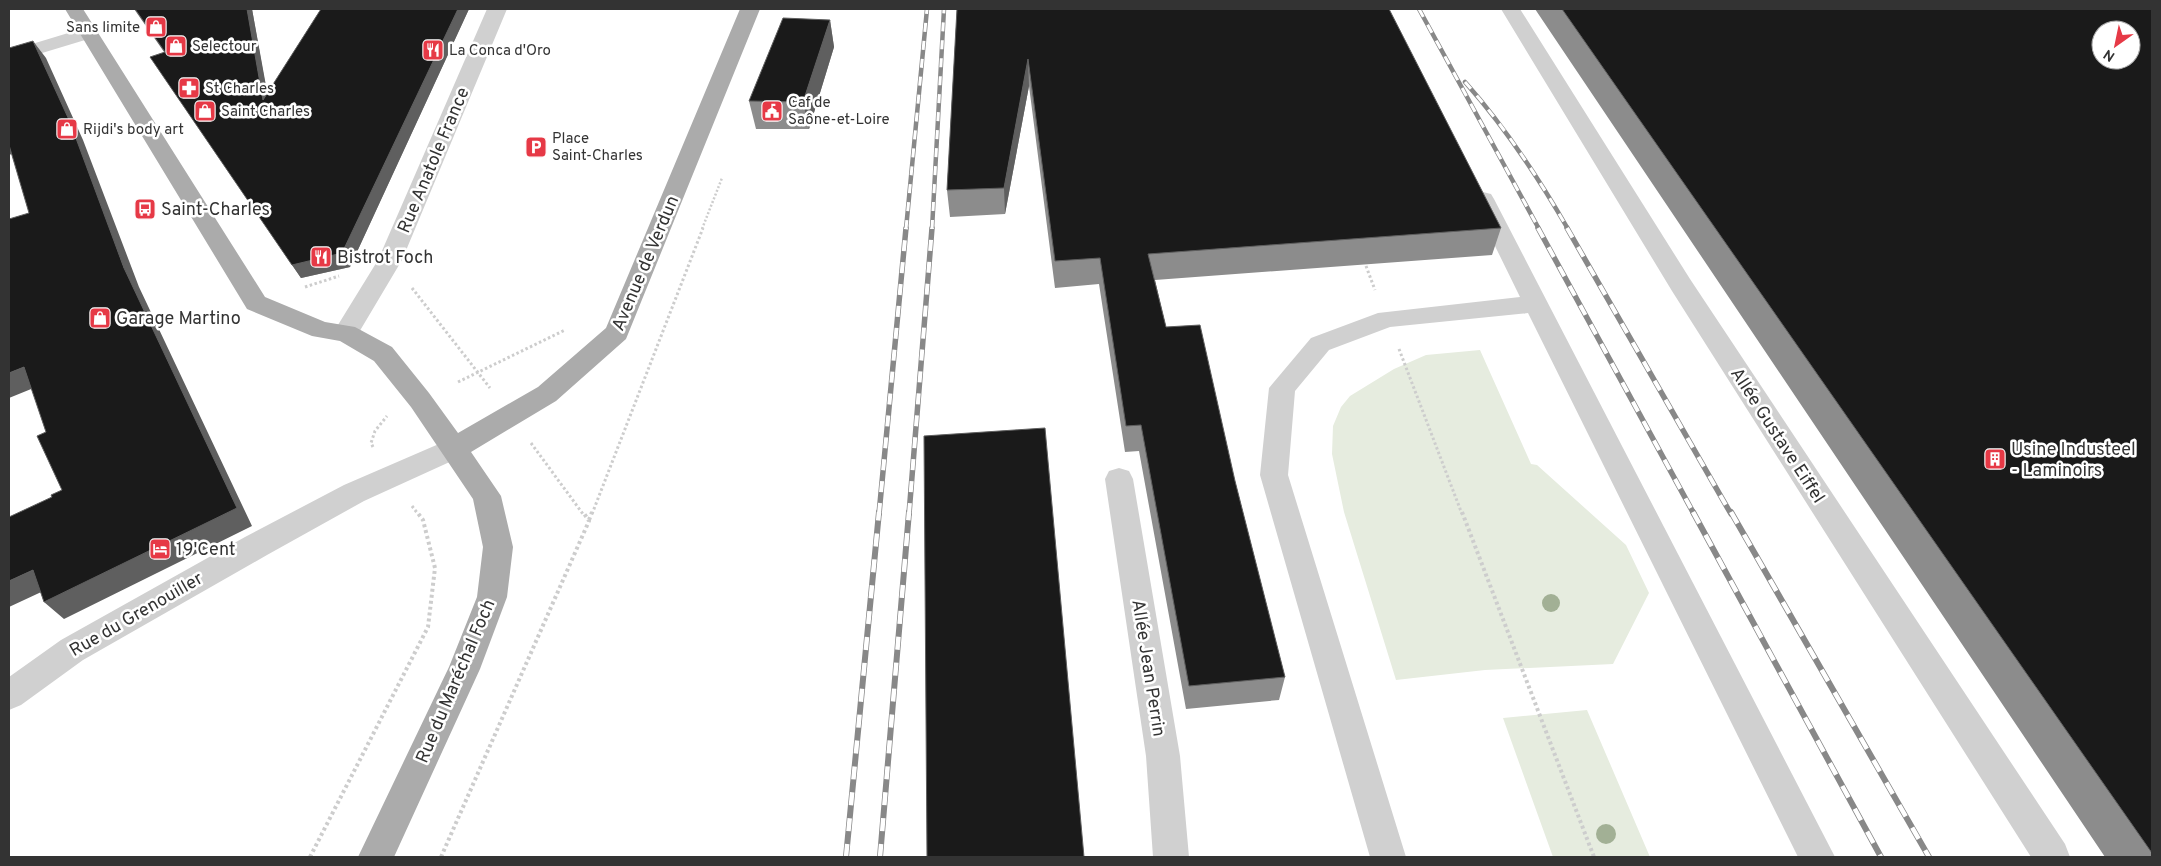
<svg xmlns="http://www.w3.org/2000/svg" width="2161" height="866" viewBox="0 0 2161 866" font-family="Overpass,sans-serif">
<rect width="100%" height="100%" fill="#fff"/>
<path fill="#e6ecdf" d="M1480,350L1531,464L1537,465L1626,545L1649,593L1613,664L1485,670L1396,680L1344,512L1332,454L1333,426L1341,407L1350,396L1394,369L1426,355Z
M1587,710L1650,857H1553L1503,718Z"/>
<g fill="none" stroke-linecap="round" stroke-linejoin="round">
<path stroke="#cdcdcd" stroke-width="2.5" stroke-dasharray="2 2" stroke-linecap="butt" d="M702,229L722,178"/>
<path stroke="#cdcdcd" stroke-width="3" stroke-dasharray="2.5 2.5" stroke-linecap="butt" d="M1366,266L1375,290
M305,287L339,276
M412,288L490,388
M1399,349L1462,514
M458,382L565,330
M531,443L583,514
M373,447L371,443L375,431L387,416
M412,506L418,514
M592,514L703,228"/>
<path stroke="#cdcdcd" stroke-width="4" stroke-dasharray="3 3" stroke-linecap="butt" d="M1462,512L1594,857
M589,520L592,512
M310,857L428,627L435,568L423,520L417,512
M441,857L589,521L583,512"/>
<path fill="#d0d0d0" fill-rule="evenodd" d="M487,9H507L402,260L355,339L346,342L337,339L333,333L378,260Z
M1501,9H1520L1690,279L2065,844L2070,857H2031L1672,291Z
M88,27L95,29L98,33L95,37L9,63V51Z
M1483,192L1491,194L1494,199L1835,857H1798L1528,313L1390,327L1329,350L1295,391L1288,475L1406,857H1370L1260,475L1269,388L1311,338L1378,313L1520,297L1472,199L1475,194Z
M455,437L465,441L469,448L465,455L364,501L267,555L83,660L21,705L9,710V677L61,640L245,537L344,485Z
M1119,468L1129,471L1133,479L1180,756L1189,857H1153L1146,756L1105,479L1109,471Z"/>
<path fill="#ababab" fill-rule="evenodd" d="M65,9H83L265,297L325,322L355,327L392,347L429,393L458,433L538,387L606,328L740,9H760L626,339L556,401L471,452L501,496L513,547L507,597L480,669L394,857H358L449,667L477,597L483,547L473,499L411,407L374,361L340,341L312,336L247,309Z"/>
<g stroke="#888" stroke-width="4.5">
<path id="rail-far2" d="M1419,9L1539,229
M1465,82C1505,127 1538,177 1568,229
M906,229L927,9
M932,229L944,9"/>
</g>
<g stroke="#888" stroke-width="5.5">
<path id="rail-far1" d="M1538,228L1694,514
M1567,228L1731,514
M879,514L906,228
M909,514L932,228"/>
</g>
<g stroke="#888" stroke-width="6">
<path id="rail" d="M1693,512L1881,857
M1731,512L1929,857
M846,857L879,512
M880,857L909,512"/>
</g>
<use href="#rail-far2" stroke="#fff" stroke-width="3" stroke-dasharray="9" stroke-linecap="butt"/>
<use href="#rail-far1" stroke="#fff" stroke-width="4" stroke-dasharray="11" stroke-linecap="butt"/>
<use href="#rail" stroke="#fff" stroke-width="4.5" stroke-dasharray="13" stroke-linecap="butt"/>
</g>
<g fill="#a2b095">
<circle cx="1551" cy="603" r="9"/>
<circle cx="1606" cy="834" r="10"/>
</g>
<path fill="#8c8c8c" d="M134,9H252L267,94L321,9H469L350,267L301,278L159,70L164,52Z
M957,9L1501,228L1492,255L1155,280L1166,327L1235,481L1285,677L1279,700L1186,709L1139,451L1125,452L1099,284L1055,288L1029,86L1005,214L950,217L947,190Z
M1535,9H2152V857H2105Z
M830,20L834,47L809,129H756L749,101Z"/>
<path fill="#5f5f5f" d="M247,9H252L271,113L263,100Z
M458,9H469L350,267L301,278L292,265Z
M830,20L834,47L809,129L803,102Z
M33,41L46,58L83,140L139,287L252,526L64,619L44,602L124,268Z
M1028,59L1029,86L1005,214L1004,188Z
M9,138L20,151L9,155Z
M24,367L41,385L9,398V373Z
M33,570L52,587L9,607V581Z"/>
<path fill="#1a1a1a" stroke="#5f5f5f" fill-rule="evenodd" d="M135,9H247L263,100L321,9H458L342,253L292,265L150,57L165,52Z
M957,9H1389L1501,228L1148,254L1166,327L1200,325L1235,481L1285,677L1189,686L1141,425L1126,426L1100,258L1055,261L1028,59L1004,188L947,190Z
M1562,9H2152V853ZM2101,30H2131V60H2101Z
M783,18L830,20L803,102L749,101Z
M33,41L70,122L124,268L237,508L44,602L33,570L9,581V517L52,497L51,495L62,490L37,436L46,432L24,367L9,373V219L29,213L9,145V48Z
M1045,428L1084,857H927L924,436Z"/>
<defs>
<g id="shop-square" transform="scale(1.125)"><rect x="-9" y="-9" width="18" height="18" rx="4" fill="#e63946" stroke="#fff"/><path d="M-5-2.5h2.3a2.7 3.5 0 0 1 5.4 0H5L5.5 6h-11ZM-1.5-2.5h3a1.5 2.3 0 0 0-3 0Z" fill="#fff"/></g>
<g id="restaurant-square" transform="scale(1.125)"><rect x="-9" y="-9" width="18" height="18" rx="4" fill="#e63946" stroke="#fff"/><path d="M-5-6h1v4h1v-4h1v4h1v-4h1v5L-1.5 .5V6h-2V.5L-5-1ZM5-6V6H3V1.5H1.5Q1.5-4 5-6Z" fill="#fff"/></g>
<g id="pharmacy-square" transform="scale(1.125)"><rect x="-9" y="-9" width="18" height="18" rx="4" fill="#e63946" stroke="#fff"/><path d="M-2-6h4v4h4v4h-4v4h-4v-4h-4v-4h4Z" fill="#fff"/></g>
<g id="civic-square" transform="scale(1.125)"><rect x="-9" y="-9" width="18" height="18" rx="4" fill="#e63946" stroke="#fff"/><path d="M-.6-6.5H3V-4.5H.6V-3L4-1V1h2V6H-6V1h2V-1L-.6-3ZM-1.2 2.5V6h2.4V2.5Z" fill="#fff"/></g>
<g id="parking-square" transform="scale(1.125)"><rect x="-9" y="-9" width="18" height="18" rx="4" fill="#e63946" stroke="#fff"/><path d="M-3.5-5.5H1a3.5 3.5 0 0 1 0 7H-1V5.5H-3.5ZM-1-3.4V-.6H.8a1.4 1.4 0 0 0 0-2.8Z" fill="#fff"/></g>
<g id="bus-square" transform="scale(1.125)"><rect x="-9" y="-9" width="18" height="18" rx="4" fill="#e63946" stroke="#fff"/><path d="M-5-6H5V4H4V6H2V4H-2V6H-4V4H-5ZM-3.5-4V0h7V-4ZM-3.5 1.2v1.5H-2V1.2ZM2 1.2v1.5H3.5V1.2Z" fill="#fff"/></g>
<g id="building-square" transform="scale(1.125)"><rect x="-9" y="-9" width="18" height="18" rx="4" fill="#e63946" stroke="#fff"/><path d="M-4-6H4V6H1V3H-1V6H-4ZM-2.5-4.3h1.7v1.8h-1.7ZM.8-4.3h1.7v1.8H.8ZM-2.5-1h1.7V.8h-1.7ZM.8-1h1.7V.8H.8Z" fill="#fff"/></g>
<g id="hotel-square" transform="scale(1.125)"><rect x="-9" y="-9" width="18" height="18" rx="4" fill="#e63946" stroke="#fff"/><path d="M-6-4.5h1.5V1H6V5H4.5V3h-9V5H-6ZM-4 0a1.8 1.8 0 1 1 3.6 0ZM.5 0V-2.5h3Q6-2.5 6 0Z" fill="#fff"/></g>
</defs>
<g fill-rule="evenodd">
<use href="#shop-square" x="156" y="27"/>
<use href="#shop-square" x="176" y="46"/>
<use href="#restaurant-square" x="433" y="50"/>
<use href="#pharmacy-square" x="189" y="88"/>
<use href="#shop-square" x="205" y="111"/>
<use href="#civic-square" x="772" y="111"/>
<use href="#shop-square" x="67" y="129"/>
<use href="#parking-square" x="536" y="147"/>
<use href="#bus-square" x="145" y="209"/>
<use href="#restaurant-square" x="321" y="257"/>
<use href="#shop-square" x="100" y="318"/>
<use href="#building-square" x="1995" y="459"/>
<use href="#hotel-square" x="160" y="549"/>
</g>
<g text-anchor="middle" stroke-width="5" stroke-linejoin="round" paint-order="stroke">
<g font-size="15" fill="#333" stroke="#fff" text-anchor="start">
<text x="140" y="32" text-anchor="end">Sans limite</text>
<text x="192" y="51">Selectour</text>
<text x="449" y="55">La Conca d'Oro</text>
<text x="205" y="93">St Charles</text>
<text x="788" y="107">Caf de<tspan x="788" dy="17">Saône-et-Loire</tspan></text>
<text x="221" y="116">Saint Charles</text>
<text x="83" y="134">Rijdi's body art</text>
<text x="552" y="143">Place<tspan x="552" dy="17">Saint-Charles</tspan></text>
</g>
<g font-size="18" fill="#333" stroke="#fff">
<text transform="translate(433 160) rotate(-67)" y="6">Rue Anatole France</text>
<text transform="translate(645 263) rotate(-67)" y="6">Avenue de Verdun</text>
<text transform="translate(1778 435) rotate(57)" y="6">Allée Gustave Eiffel</text>
<text transform="translate(136 614) rotate(-30)" y="6">Rue du Grenouiller</text>
<text transform="translate(1149 668) rotate(81)" y="6">Allée Jean Perrin</text>
<text transform="translate(455 681) rotate(-67)" y="6">Rue du Maréchal Foch</text>
</g>
<g font-size="18" fill="#333" stroke="#fff" text-anchor="start">
<text x="161" y="215">Saint-Charles</text>
<text x="337" y="263">Bistrot Foch</text>
<text x="116" y="324">Garage Martino</text>
<text x="2011" y="455">Usine Industeel<tspan x="2011" dy="21">- Laminoirs</tspan></text>
<text x="176" y="555">19'Cent</text>
</g>
</g>
<rect width="2161" height="866" fill="none" stroke="#333333" stroke-width="20"/>
<g transform="translate(2116 45) rotate(213)"><circle r="24" fill="#ffffff" stroke="#adadad"/>
<path d="M0-4L9 19L0 12L-9 19Z" fill="#e63946"/>
<text y="-8" font-size="14" font-weight="bold" text-anchor="middle" fill="#333333">N</text>
</g>
</svg>
